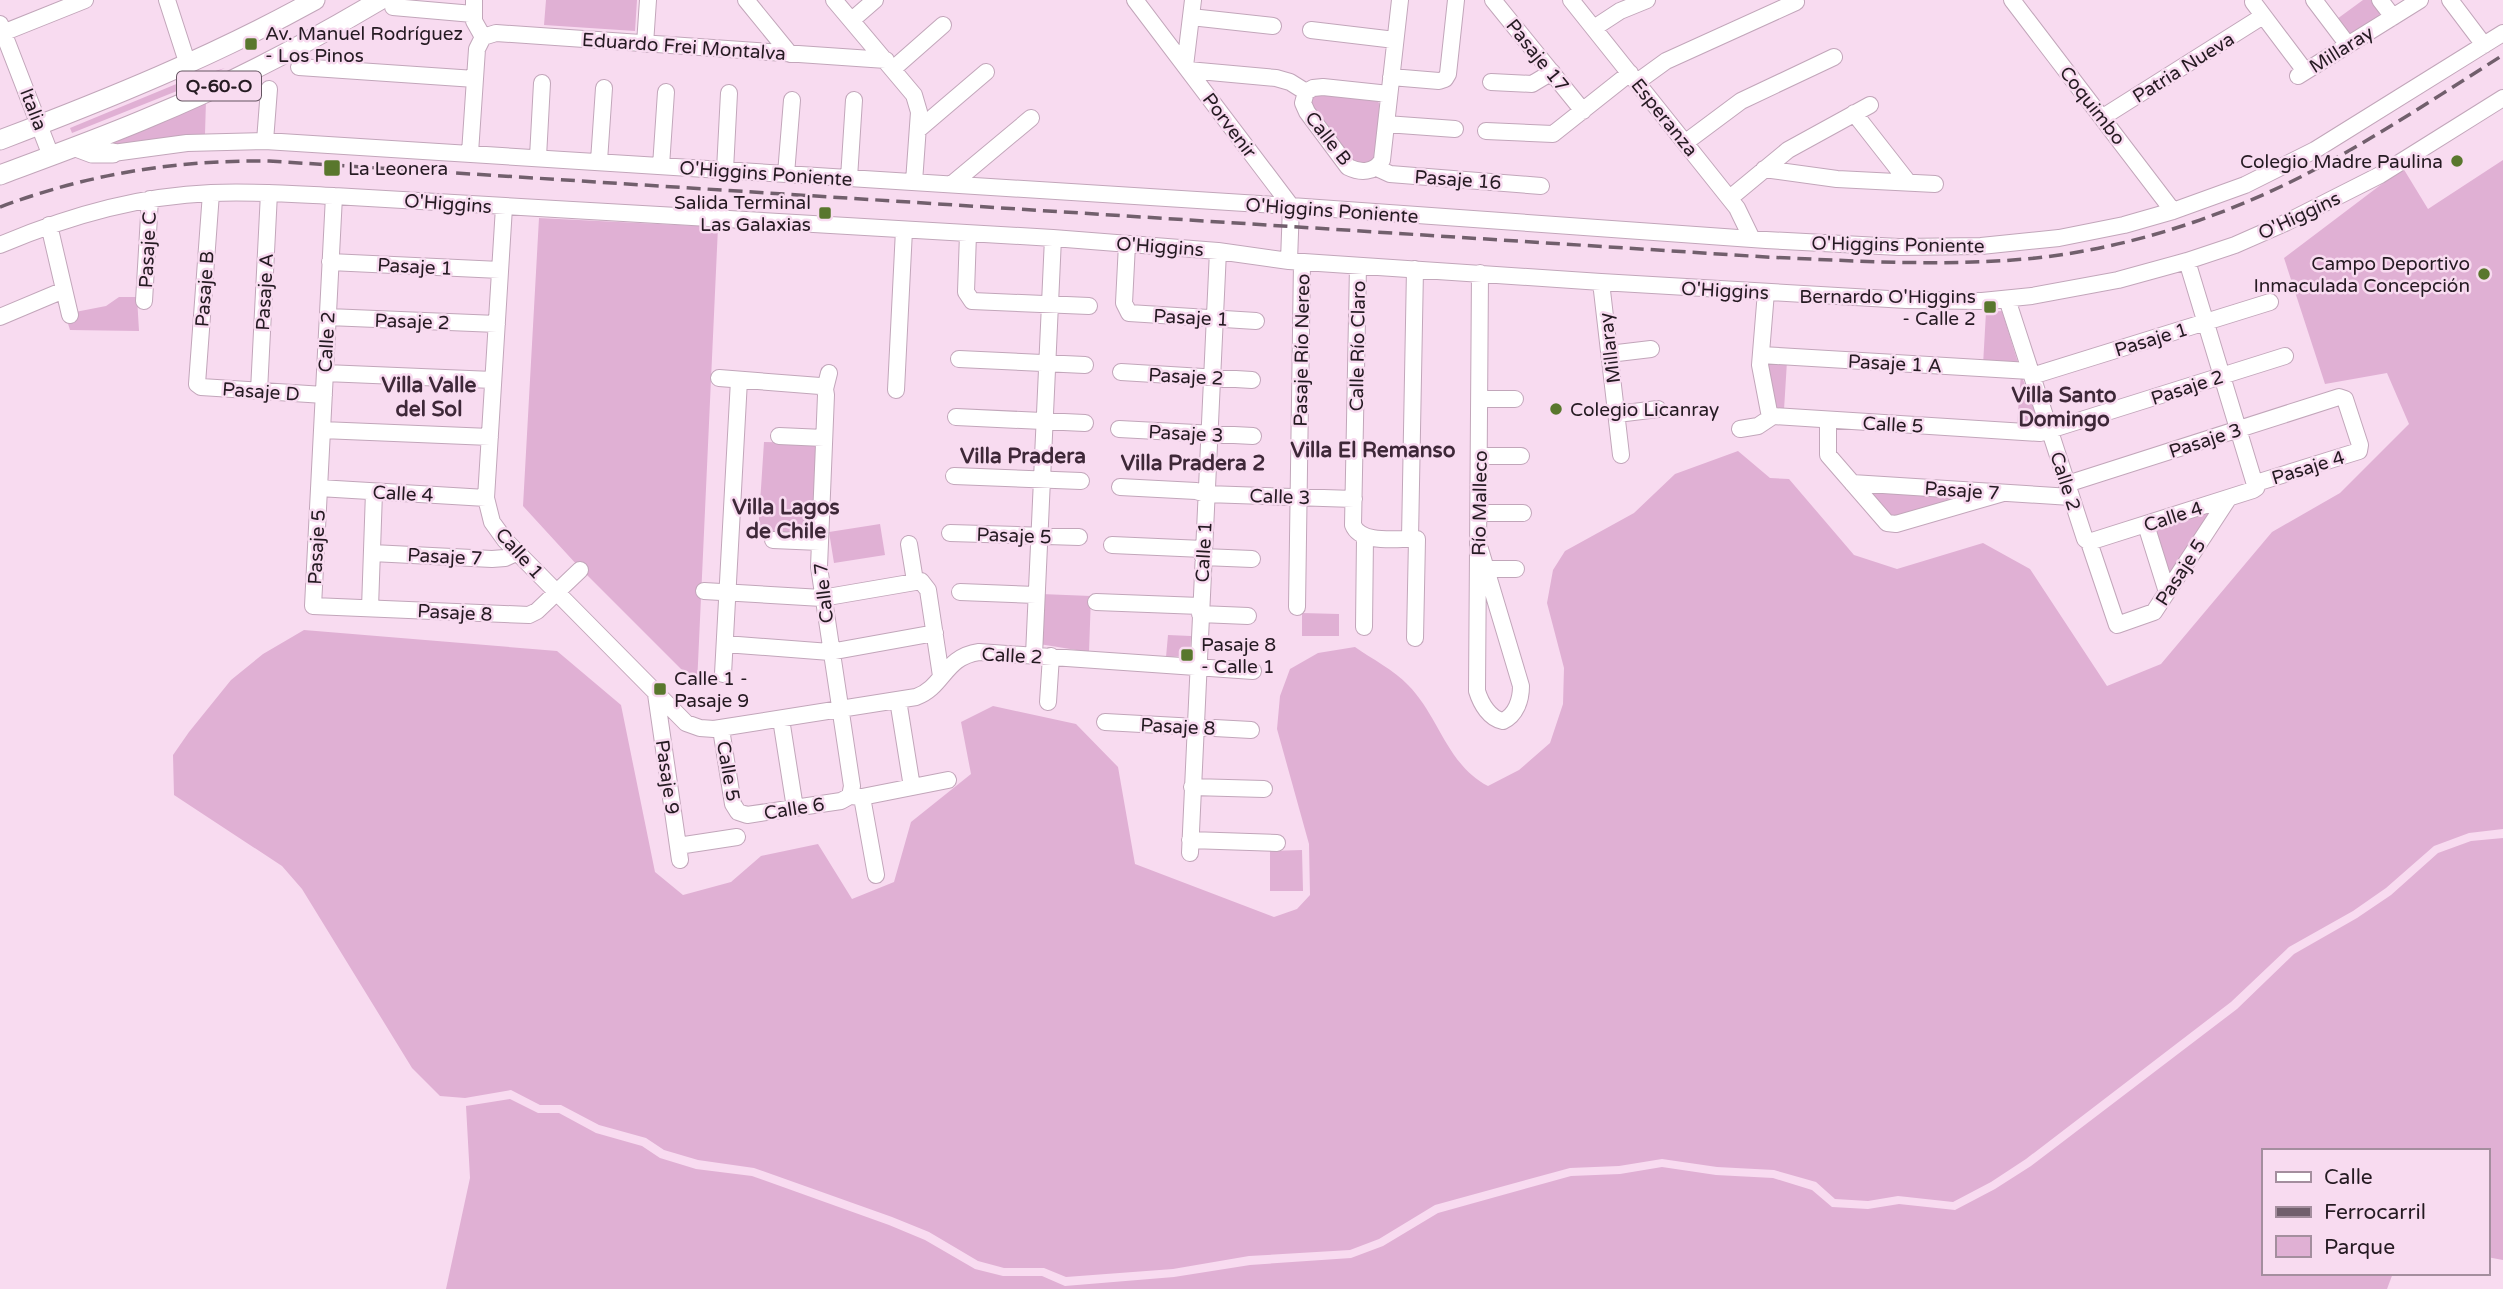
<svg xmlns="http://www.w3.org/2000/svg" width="2503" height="1289" viewBox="0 0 2503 1289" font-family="'Varela Round',sans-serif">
<rect width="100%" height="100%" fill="#f8dbf0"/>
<path fill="#e0b0d4" d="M546,0H637L635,31L544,25Z
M2363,0H2374L2384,13L2348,35L2337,19Z
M225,68L177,91L72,133L70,128L186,80Z
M1317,93L1372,98L1378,101L1381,108L1376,157L1371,163L1353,164L1313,109L1310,98Z
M206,100L205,134L109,150H91Z
M2503,160V829L2469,833L2434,846L2386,888L2353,911L2289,947L2231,1002L2026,1159L1991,1182L1953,1202L1898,1196L1868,1201L1835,1199L1816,1182L1774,1170L1717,1167L1662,1159L1619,1166L1570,1168L1435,1205L1379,1239L1350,1250L1249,1256L1173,1269L1066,1277L1044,1268H1004L978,1261L929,1232L892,1217L754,1168L698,1160L664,1150L646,1138L599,1125L561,1105H540L511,1090L465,1098L440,1096L412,1068L302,889L282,866L174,795L173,755L189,732L231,680L263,654L304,630L557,651L621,705L655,872L683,895L731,882L761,856L818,844L852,899L894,882L911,822L971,774L961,722L993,706L1076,724L1118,767L1135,864L1274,917L1297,909L1310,895L1309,844L1277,729L1280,696L1290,669L1318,653L1355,647C1372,659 1394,670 1408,685C1439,716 1447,765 1488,786L1519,770L1550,743L1563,704L1564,668L1547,603L1553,570L1565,551L1634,513L1675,474L1738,451L1770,478L1789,479L1854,555L1897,569L1983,543L2030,569L2107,686L2161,664L2272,532L2340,493L2409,424L2387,373L2325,384L2284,258L2403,168L2428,209Z
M539,218L718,227L697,685L578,566L523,506Z
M119,297H137L139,331L70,330L65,314L106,306Z
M2002,311L2019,366L1983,365L1986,312Z
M1766,360L1787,361L1784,410L1774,409Z
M2021,374L2038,420L2034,426L2017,425Z
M764,442L818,443L813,537L758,534Z
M1858,488L1980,495L1889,522Z
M2215,510L2168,584L2152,531Z
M880,524L885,555L834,563L829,532Z
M1041,594L1091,596L1089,652L1039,644Z
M1302,613L1339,614V636H1302Z
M1168,635L1191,636L1190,656L1166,657Z
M2503,838V1260L2487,1257V1151H2263V1273H2393L2387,1289H446L470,1178L466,1106L510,1099L538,1113H559L596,1133L642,1146L660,1158L696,1169L752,1176L889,1225L925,1240L975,1269L1003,1276H1042L1065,1286L1174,1277L1250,1265L1351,1258L1383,1246L1438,1213L1571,1176L1620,1174L1662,1167L1716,1175L1773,1178L1812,1190L1832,1207L1868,1209L1899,1204L1955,1210L1995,1189L2031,1166L2237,1009L2294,954L2357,918L2391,895L2438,853L2471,841Z
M1302,850L1303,891H1270V851Z"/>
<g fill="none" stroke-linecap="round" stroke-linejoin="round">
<g stroke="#c2a6ba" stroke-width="18">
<path id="minor" d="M167,0L188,65
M474,0V21L483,37
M746,0L790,54
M834,0L914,95L919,112L914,182
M1135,0L1291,206L1289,261
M1493,0L1583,111
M1571,0L1737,208L1752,239
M2012,0L2173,211
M2314,0L2348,45
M2380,0L2393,17
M2450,0L2484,45
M2253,2L2305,71
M393,7L473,14
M1191,17L1273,26
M852,20L875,0
M0,24L51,156
M1594,28L1620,11L1647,0
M1311,30L1395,40
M0,34L85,0
M483,37L496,33L886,60
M645,44L648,0
M1185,66L1193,0
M299,67L475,79
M893,69L943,25
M1188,70L1276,78L1290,82L1306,92
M2298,76L2420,0
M1391,77L1439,81L1445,79L1448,74L1456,0
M1491,82L1532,84L1552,72
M1637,82L1666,61L1796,2
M1389,94L1323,87L1313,88L1306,92L1303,103L1307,112L1348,167C1360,173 1375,173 1382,160L1400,0
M1854,113L1908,182
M2103,117L2263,16
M1386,124L1455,129
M918,130L986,72
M1486,131L1553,134L1630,73
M265,141L269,89
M1686,142L1741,101L1834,57
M113,153L187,143L265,141L1291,206L1766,240L1899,247L1981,246L2059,238L2124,225L2173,211L2245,185L2315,150L2503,33
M470,153L477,49L483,37
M538,157L542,83
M599,161L604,88
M661,166L666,92
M1377,168L1390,174L1541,186
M1764,169L1837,179L1935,184
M725,170L729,93
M786,174L792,100
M849,178L854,100
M952,184L1031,118
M211,193L197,384L201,387L324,395
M334,196L313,606L529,615L537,611L580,570
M1730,198L1788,150L1870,105
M504,207L486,498L492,522L505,540L686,723L700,728L714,729L916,697C944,687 944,657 979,652L1253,671
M49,225L70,315
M968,234L966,292L972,301L1089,306
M1127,244L1124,303L1129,313L1256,321
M0,245C68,216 137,196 211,193C252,191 293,194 334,196L1053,238L1218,251L1289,261L1601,282L1906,300L1982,301L2032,296L2118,280L2187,261L2235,245L2285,223L2380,175L2503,98
M330,262L500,270
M1358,266L1353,525C1361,545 1399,538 1417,539L1415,638
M1601,282L1621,455
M1766,292L1760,365L1769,412L1773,416
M2007,299L2085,539L2089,542L2117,625L2154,612L2228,499
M144,301L150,199
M0,317L64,290
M328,317L497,324
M1609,354L1651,349
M1761,355L2030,371
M959,359L1085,365
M1121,372L1252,380
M325,373L493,380
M829,373L825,389L826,395L819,567L852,786L850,796
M2032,376L2270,302
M719,378L820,386L825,389
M896,390L904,230
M259,391L269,193
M1480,399H1515
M1617,414L1658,409
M956,417L1085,423
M1828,420V455L1887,523L1896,524L2003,493
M1119,429L1253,436
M1740,429L1758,426L1773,416L2040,433L2285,356
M322,430L490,437
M779,436L824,438
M1480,456H1521
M954,476L1081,481
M1852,483L2071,497
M2067,484L2339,397L2345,399L2360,445L2359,451L2256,483
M1120,487L1196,491L1206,494L1354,499
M319,488L486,498
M1480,513H1523
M2146,525L2167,592
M950,533L1079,537
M1410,538L1415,269
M773,540L820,542
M2089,542L2253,490L2256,488L2187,261
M909,544L915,581
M1112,545L1203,549
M1480,549L1521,686C1521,700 1516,715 1503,721C1490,719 1481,704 1477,691L1480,273
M372,553L492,559L505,558L518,552
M1203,557L1252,559
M1487,569H1516
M704,591L822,598L921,581L928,590L941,676
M960,592L1036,595
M1096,602L1200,606
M1297,607L1302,262
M370,608L374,492
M1200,614L1248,616
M1364,627L1365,537
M725,644L830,652L935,633
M1034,655L1053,238
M723,674L739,380
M656,694L680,860
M898,700L912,787
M1048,702L1051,656
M781,719L795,808
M1105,722L1251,730
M721,729L733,804L738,812
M1192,787L1264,789
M850,796L862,797L948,780
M862,797L876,875
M738,812L747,815L841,801L850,796
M1190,840L1277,843
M678,846L737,837
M1190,853L1218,251"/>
</g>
<g stroke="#c2a6ba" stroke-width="21">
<path id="major" d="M0,140C108,99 214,56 315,0
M76,147L92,153H113
M0,175C50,156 101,138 150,117C230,84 306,44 380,0"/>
</g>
<use href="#minor" stroke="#fff" stroke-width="16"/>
<use href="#major" stroke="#fff" stroke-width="19"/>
<path stroke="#715f6c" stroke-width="3.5" stroke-dasharray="14 7" stroke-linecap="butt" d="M0,207C88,174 175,160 269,161L1766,257C1856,261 1946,267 2036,258C2137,247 2238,212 2327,163C2387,130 2445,92 2503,55"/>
</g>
<g fill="#59772d" stroke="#f8dbf0" stroke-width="2.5">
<rect x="244" y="37" width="14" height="14" rx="3.5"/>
<circle cx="2457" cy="161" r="7"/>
<rect x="323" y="159" width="18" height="18" rx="3.5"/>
<rect x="818" y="206" width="14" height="14" rx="3.5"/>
<circle cx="2484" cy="274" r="7"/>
<rect x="1983" y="300" width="14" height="14" rx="3.5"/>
<circle cx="1556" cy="409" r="7"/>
<rect x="1180" y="648" width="14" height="14" rx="3.5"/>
<rect x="653" y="682" width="14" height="14" rx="3.5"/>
</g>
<g text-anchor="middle" stroke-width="5" stroke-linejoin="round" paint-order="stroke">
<rect fill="#f8dbf0" stroke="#645460" stroke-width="2" x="177" y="71.5" width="84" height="29" rx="5"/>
<g font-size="18" font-weight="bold" fill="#251a22">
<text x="219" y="92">Q-60-O</text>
</g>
<g font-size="19" fill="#251a22" stroke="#f8dbf0" text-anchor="start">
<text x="265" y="40">Av. Manuel Rodríguez<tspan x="265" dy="22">- Los Pinos</tspan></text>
<text x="2443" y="168" text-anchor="end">Colegio Madre Paulina</text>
<text x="348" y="175">La Leonera</text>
<text x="811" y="209" text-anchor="end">Salida Terminal<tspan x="811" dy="22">Las Galaxias</tspan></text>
<text x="2470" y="270" text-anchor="end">Campo Deportivo<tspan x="2470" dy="22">Inmaculada Concepción</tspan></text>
<text x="1976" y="303" text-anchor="end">Bernardo O'Higgins<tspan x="1976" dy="22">- Calle 2</tspan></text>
<text x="1570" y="416">Colegio Licanray</text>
<text x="1201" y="651">Pasaje 8<tspan x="1201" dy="22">- Calle 1</tspan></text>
<text x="674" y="685">Calle 1 -<tspan x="674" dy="22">Pasaje 9</tspan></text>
</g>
<g font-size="19" fill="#251a22" stroke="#f8dbf0">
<text transform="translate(684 46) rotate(4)" y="7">Eduardo Frei Montalva</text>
<text transform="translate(2341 49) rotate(-32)" y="7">Millaray</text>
<text transform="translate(1538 55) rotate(51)" y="7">Pasaje 17</text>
<text transform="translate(2183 67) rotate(-32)" y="7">Patria Nueva</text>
<text transform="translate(2093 105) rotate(52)" y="7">Coquimbo</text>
<text transform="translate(34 109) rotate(69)" y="7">Italia</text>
<text transform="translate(1665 117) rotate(51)" y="7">Esperanza</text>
<text transform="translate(1230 125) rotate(53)" y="7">Porvenir</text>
<text transform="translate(1329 138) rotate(52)" y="7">Calle B</text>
<text transform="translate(766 173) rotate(4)" y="7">O'Higgins Poniente</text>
<text transform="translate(1458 179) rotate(4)" y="7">Pasaje 16</text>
<text transform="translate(448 203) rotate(4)" y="7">O'Higgins</text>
<text transform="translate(1332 210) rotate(4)" y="7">O'Higgins Poniente</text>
<text transform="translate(2299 215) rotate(-25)" y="7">O'Higgins</text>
<text transform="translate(1898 244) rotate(1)" y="7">O'Higgins Poniente</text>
<text transform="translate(1160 246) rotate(4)" y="7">O'Higgins</text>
<text transform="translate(147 250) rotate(-87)" y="7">Pasaje C</text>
<text transform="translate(415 266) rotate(3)" y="7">Pasaje 1</text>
<text transform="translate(204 289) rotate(-86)" y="7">Pasaje B</text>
<text transform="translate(1725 290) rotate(3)" y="7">O'Higgins</text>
<text transform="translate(264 292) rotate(-87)" y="7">Pasaje A</text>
<text transform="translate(1191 317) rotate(3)" y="7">Pasaje 1</text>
<text transform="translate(412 321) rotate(2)" y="7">Pasaje 2</text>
<text transform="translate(2151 339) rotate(-17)" y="7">Pasaje 1</text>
<text transform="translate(326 342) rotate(-87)" y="7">Calle 2</text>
<text transform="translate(1357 346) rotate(-89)" y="7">Calle Río Claro</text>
<text transform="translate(1609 348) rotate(-97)" y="7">Millaray</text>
<text transform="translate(1301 350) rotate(-89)" y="7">Pasaje Río Nereo</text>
<text transform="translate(1895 363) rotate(3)" y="7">Pasaje 1 A</text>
<text transform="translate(1186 376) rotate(3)" y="7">Pasaje 2</text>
<text transform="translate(2187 387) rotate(-18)" y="7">Pasaje 2</text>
<text transform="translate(261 391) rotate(4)" y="7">Pasaje D</text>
<text transform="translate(1893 424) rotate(3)" y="7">Calle 5</text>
<text transform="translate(1186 433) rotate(3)" y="7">Pasaje 3</text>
<text transform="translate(2205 440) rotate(-18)" y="7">Pasaje 3</text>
<text transform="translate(2308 467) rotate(-17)" y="7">Pasaje 4</text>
<text transform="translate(2066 481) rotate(72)" y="7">Calle 2</text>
<text transform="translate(1962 490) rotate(4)" y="7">Pasaje 7</text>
<text transform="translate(403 493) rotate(3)" y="7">Calle 4</text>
<text transform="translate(1280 496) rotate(2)" y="7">Calle 3</text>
<text transform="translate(1479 503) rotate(-89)" y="7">Río Malleco</text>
<text transform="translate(2173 516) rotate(-18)" y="7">Calle 4</text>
<text transform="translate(1014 535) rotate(2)" y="7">Pasaje 5</text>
<text transform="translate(316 547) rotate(-87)" y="7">Pasaje 5</text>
<text transform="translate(1203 552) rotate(-87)" y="7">Calle 1</text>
<text transform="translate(520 553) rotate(48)" y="7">Calle 1</text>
<text transform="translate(445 556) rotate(3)" y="7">Pasaje 7</text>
<text transform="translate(2180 572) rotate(-57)" y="7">Pasaje 5</text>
<text transform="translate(823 593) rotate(-96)" y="7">Calle 7</text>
<text transform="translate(455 612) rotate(3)" y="7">Pasaje 8</text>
<text transform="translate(1012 655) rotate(3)" y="7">Calle 2</text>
<text transform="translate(1178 726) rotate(3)" y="7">Pasaje 8</text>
<text transform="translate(729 771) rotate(80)" y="7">Calle 5</text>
<text transform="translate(668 777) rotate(82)" y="7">Pasaje 9</text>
<text transform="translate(794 808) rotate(-9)" y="7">Calle 6</text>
</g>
<g font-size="21" font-weight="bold" fill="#3e2838" stroke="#f8dbf0">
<text x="429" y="392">Villa Valle<tspan x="429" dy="24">del Sol</tspan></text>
<text x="2064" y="402">Villa Santo<tspan x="2064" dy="24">Domingo</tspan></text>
<text x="1373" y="457">Villa El Remanso</text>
<text x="1023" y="463">Villa Pradera</text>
<text x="1193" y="470">Villa Pradera 2</text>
<text x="786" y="514">Villa Lagos<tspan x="786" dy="24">de Chile</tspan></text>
</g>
</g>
<rect x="2262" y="1149" width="228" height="126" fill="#f8dbf0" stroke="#a48e9e" stroke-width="2"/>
<rect x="2276" y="1172" width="35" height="10" fill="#ffffff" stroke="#a48e9e" stroke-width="2"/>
<text x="2324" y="1184" font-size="21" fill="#251a22">Calle</text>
<rect x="2276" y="1207" width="35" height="10" fill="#715f6c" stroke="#a48e9e" stroke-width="2"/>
<text x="2324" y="1219" font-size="21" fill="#251a22">Ferrocarril</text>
<rect x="2276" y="1236" width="35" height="21" fill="#e0b0d4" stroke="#a48e9e" stroke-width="2"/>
<text x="2324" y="1254" font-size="21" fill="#251a22">Parque</text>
</svg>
